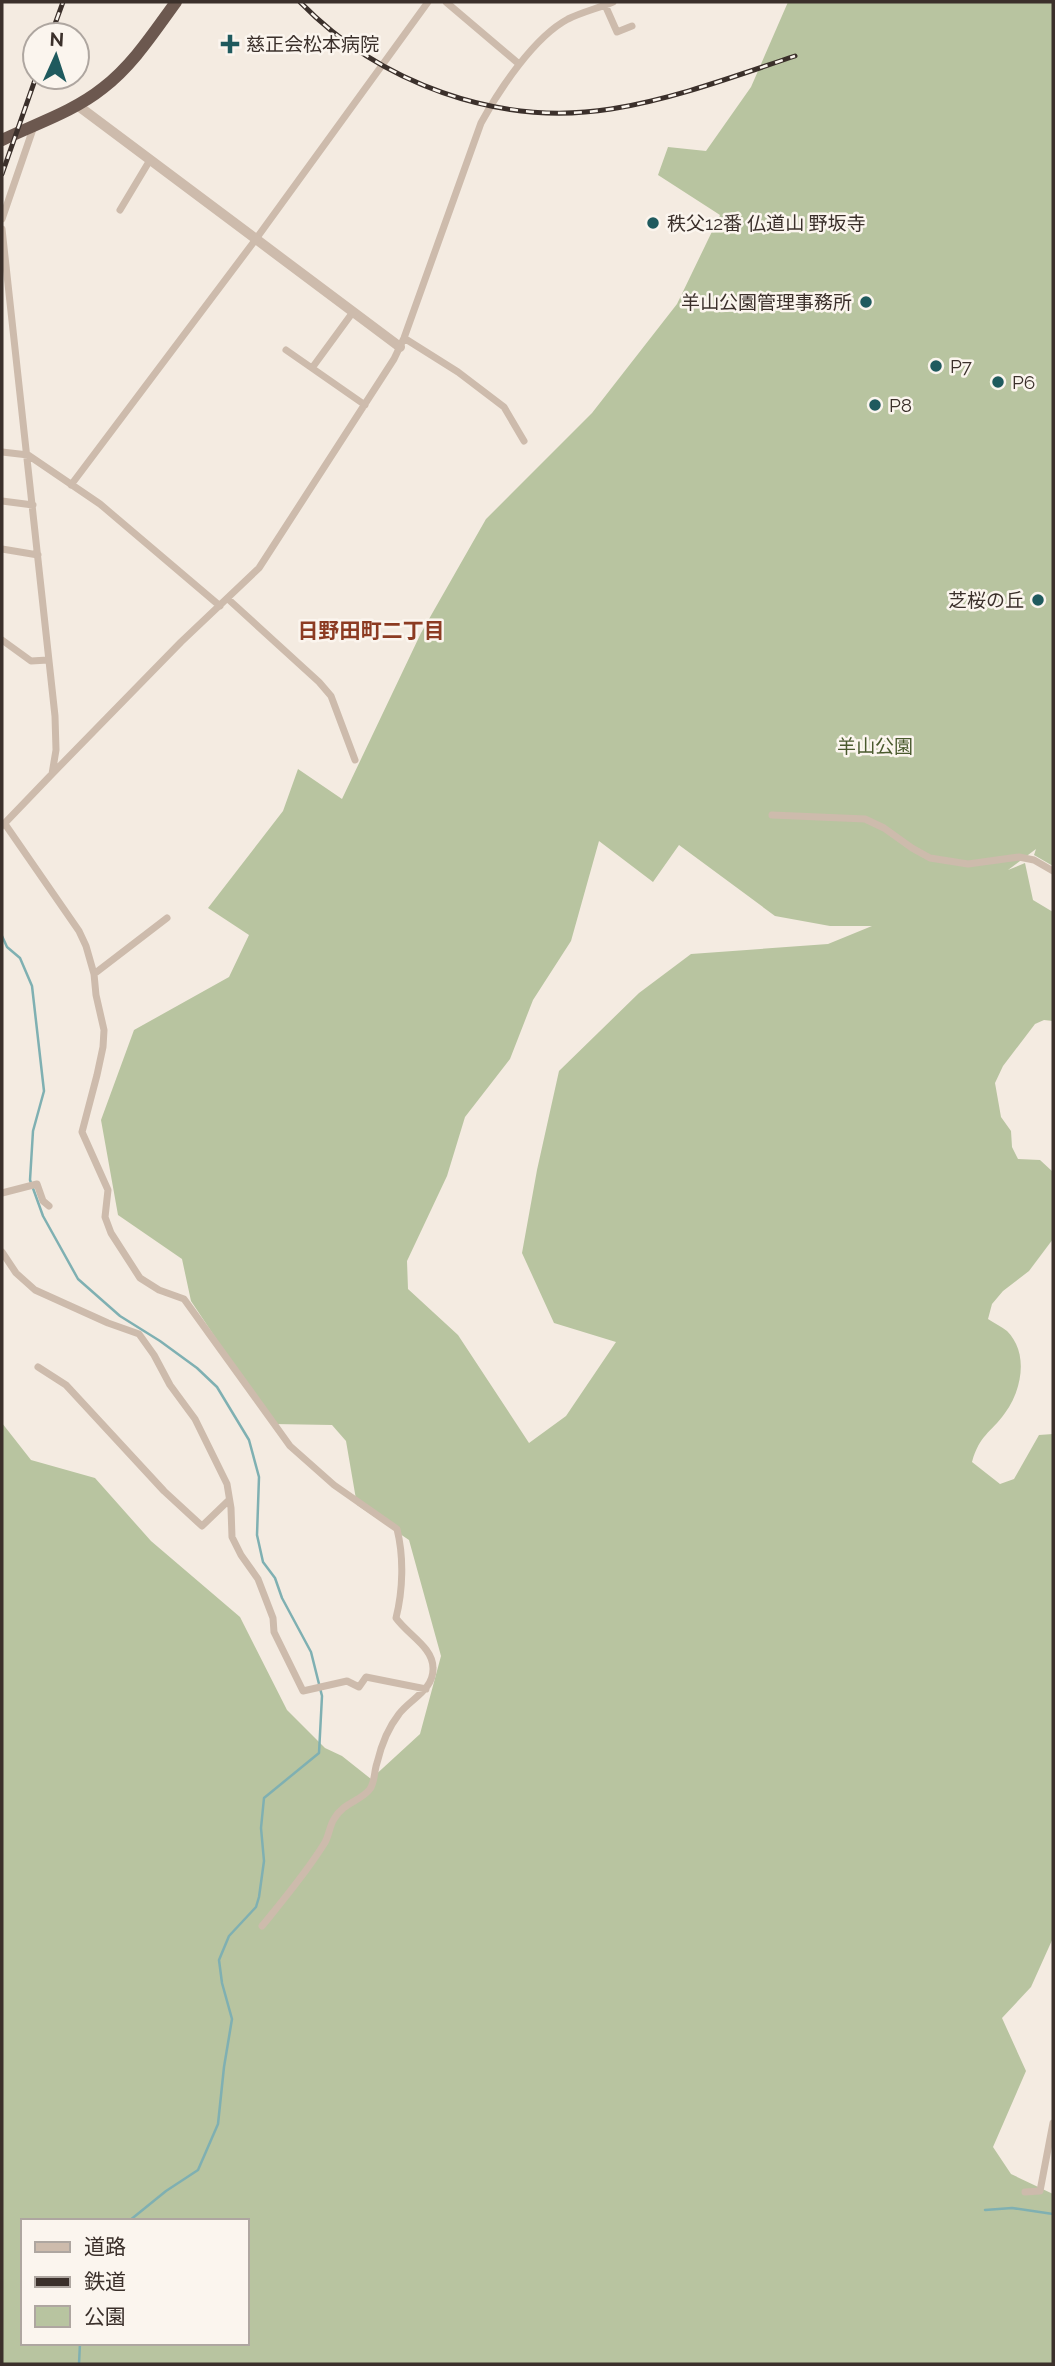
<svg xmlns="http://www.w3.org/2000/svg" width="1055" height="2366" viewBox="0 0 1055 2366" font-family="Raleway,'Noto Sans JP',sans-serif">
<rect width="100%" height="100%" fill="#f4ebe1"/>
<path fill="#b8c4a0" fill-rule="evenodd" d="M788,2H1053V866L1034,855L1036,849L1008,870L1025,863L1033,900L1053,912V1021L1044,1020L1035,1024L1003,1066L995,1083L1001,1117L1011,1131L1012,1147L1018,1159L1040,1160L1053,1172V1239L1029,1271L1003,1291L992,1304L988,1319C994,1323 1002,1327 1007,1331C1029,1353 1022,1390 1005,1413C990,1434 980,1434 972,1462L1000,1484L1014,1479L1039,1435L1053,1434V1938L1031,1987L1002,2018L1026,2071L993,2147L1011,2174L1053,2194V2364H2V1423L31,1460L95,1478L151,1541L240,1617L287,1710L325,1748L342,1756L371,1779L420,1734L441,1656L409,1540L357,1505L346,1441L332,1425L273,1424L191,1301L182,1259L118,1215L101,1120L134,1030L229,977L249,935L208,908L283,811L298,769L342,799L421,633L486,519L592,413L677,304L720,215L658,175L668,147L706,151L751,87ZM599,841L653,882L679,845L775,916L830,926H872L828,944L691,954L639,993L559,1071L537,1170L522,1253L554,1323L616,1342L566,1416L529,1443L458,1335L408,1289L407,1261L447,1176L465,1117L510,1059L533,1000L571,941ZM23,2221H247V2343H23Z"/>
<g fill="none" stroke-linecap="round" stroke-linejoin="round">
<path stroke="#7fb0b2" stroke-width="2.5" d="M2,936L7,947L20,958L32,986L44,1091L33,1131L30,1180L43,1216L78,1279L120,1316L160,1341L197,1368L217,1387L249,1440L259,1477L257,1535L263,1562L275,1578L282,1598L311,1652L322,1696L319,1753L264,1798L261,1828L264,1861L259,1897L256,1907L229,1936L219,1960L222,1983L232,2019L224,2067L218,2124L198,2170L166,2191L129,2221
M985,2210L1012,2208L1053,2214
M79,2364L80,2343"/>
<path stroke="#cdbbac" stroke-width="7" d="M446,2L519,64
M605,5L617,32L632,26
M120,210L150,160
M2,219L34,126
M2,229L55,716L56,750L52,774L3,825
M404,338L458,372L504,407L524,441
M286,350L365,405
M312,368L353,312
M2,452L28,455L100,504L220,606
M71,485L256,239L428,2
M2,501L33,505
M2,549L38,555
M228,599L319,682L331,696L355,760
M2,640L31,661L48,660
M52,774L181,642L259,568L394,359L404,338L481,123C499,90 534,37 568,19C582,12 599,8 613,2
M772,815L865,819L884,828L912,848L930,858L968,864L1019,857L1034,860L1053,871
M5,824L79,931L86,946L94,974L96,995L104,1030L103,1047L97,1075L82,1132L108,1190L105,1217L111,1233L140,1278L159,1290L184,1299L290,1446L334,1485L397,1529C404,1557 403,1590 396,1618C408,1635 433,1647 433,1668C434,1690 410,1699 399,1714C388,1728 381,1746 377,1763C374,1771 375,1782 370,1789C361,1801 344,1802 334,1819C329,1827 329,1837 324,1844C306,1873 284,1899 262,1926
M94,974L167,918
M2,1193L37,1184L43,1201L49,1206
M2,1252L16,1273L35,1290L108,1323L139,1334L154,1355L170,1385L195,1419L227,1484L231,1508L232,1537L241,1555L258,1579L273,1618L274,1632L303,1691L347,1681L359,1687L366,1677L426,1689
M38,1367L66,1385L164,1491L202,1526L229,1500
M1025,2192L1040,2191L1053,2123"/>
<path stroke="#cdbbac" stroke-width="10" d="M77,105L400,347"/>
<path stroke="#6c584f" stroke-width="12" d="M2,140C35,124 73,112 103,88C133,65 154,32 176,2"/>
<g stroke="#3b302b" stroke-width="5">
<path id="rail" d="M300,2C379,83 498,127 611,109C674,99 735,76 795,56
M51,35L63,2
M2,174L36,77"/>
</g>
<use href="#rail" stroke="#fbf5ee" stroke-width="2.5" stroke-dasharray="8" stroke-linecap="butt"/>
</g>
<g fill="#1f5a5e" stroke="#fbf5ee" stroke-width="2.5">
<path d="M226.5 33.5h7v7h7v7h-7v7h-7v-7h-7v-7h7z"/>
<circle cx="653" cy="223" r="7"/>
<circle cx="866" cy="302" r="7"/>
<circle cx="936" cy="366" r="7"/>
<circle cx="998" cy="382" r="7"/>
<circle cx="875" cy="405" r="7"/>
<circle cx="1038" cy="600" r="7"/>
</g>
<g text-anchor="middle" stroke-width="5" stroke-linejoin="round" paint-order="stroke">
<g font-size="19" fill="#3b302b" stroke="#fbf5ee" text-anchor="start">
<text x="246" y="51">慈正会松本病院</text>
<text x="667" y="230">秩父12番 仏道山 野坂寺</text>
<text x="852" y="309" text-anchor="end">羊山公園管理事務所</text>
<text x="950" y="373">P7</text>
<text x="1012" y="389">P6</text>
<text x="889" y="412">P8</text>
<text x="1024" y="607" text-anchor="end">芝桜の丘</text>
</g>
<g font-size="19" fill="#4a5a2e" stroke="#fbf5ee">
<text x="875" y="753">羊山公園</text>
</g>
<g font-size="21" font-weight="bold" fill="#8c3b22" stroke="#fbf5ee">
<text x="371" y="638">日野田町二丁目</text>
</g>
</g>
<rect width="1055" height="2366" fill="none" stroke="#3b302b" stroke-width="7"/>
<rect x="21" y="2219" width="228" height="126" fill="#fbf5ee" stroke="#aea6a0" stroke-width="2"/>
<rect x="35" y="2242" width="35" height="10" fill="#cdbbac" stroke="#aea6a0" stroke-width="2"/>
<text x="84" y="2254" font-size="21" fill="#3b302b">道路</text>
<rect x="35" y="2277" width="35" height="10" fill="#3b302b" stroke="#aea6a0" stroke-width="2"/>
<text x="84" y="2289" font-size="21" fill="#3b302b">鉄道</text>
<rect x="35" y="2306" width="35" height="21" fill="#b8c4a0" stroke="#aea6a0" stroke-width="2"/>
<text x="84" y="2324" font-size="21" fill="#3b302b">公園</text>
<g transform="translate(56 56) rotate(3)"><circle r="33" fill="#fbf5ee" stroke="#aea6a0" stroke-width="2"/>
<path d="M0-5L12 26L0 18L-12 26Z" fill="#1f5a5e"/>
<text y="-10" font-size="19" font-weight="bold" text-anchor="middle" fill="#3b302b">N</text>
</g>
</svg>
